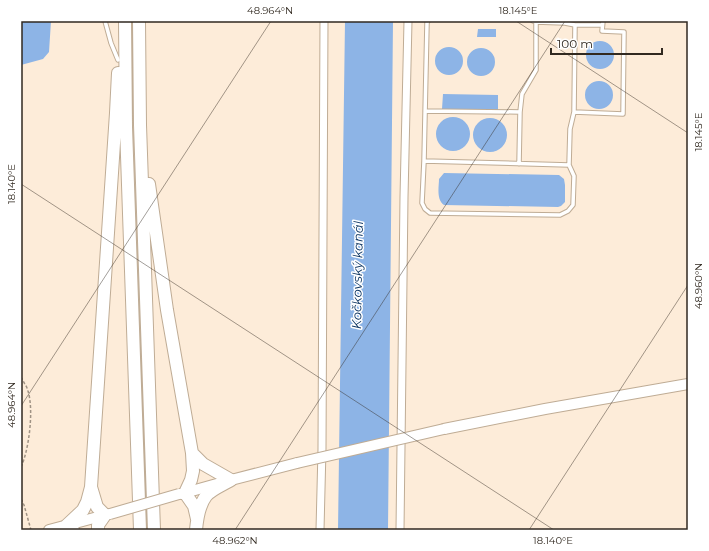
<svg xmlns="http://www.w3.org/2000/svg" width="709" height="551" viewBox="0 0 709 551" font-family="Montserrat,sans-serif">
<rect width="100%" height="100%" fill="#fdecd9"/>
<path fill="#8db4e6" d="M21,21H51L49,52L43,59L21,65Z
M345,21H393L388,530H338Z
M478,29H496V37H477Z
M586 55a14 14 0 1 1 28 0a14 14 0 1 1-28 0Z
M435 61a14 14 0 1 1 28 0a14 14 0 1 1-28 0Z
M467 62a14 14 0 1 1 28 0a14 14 0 1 1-28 0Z
M585 95a14 14 0 1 1 28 0a14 14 0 1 1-28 0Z
M443,94L498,95V110L442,109Z
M436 134a17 17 0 1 1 34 0a17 17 0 1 1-34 0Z
M473 135a17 17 0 1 1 34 0a17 17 0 1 1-34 0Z
M444,173L559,175L564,179L565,185V202L561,206L558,207L444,205C436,199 439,187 439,179Z"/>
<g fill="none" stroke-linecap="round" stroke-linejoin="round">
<g stroke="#bfac95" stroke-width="5.5">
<path id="lane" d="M105,21L111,43L118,60
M428,21L427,23L424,161L569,165
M533,21L536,22L565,23L575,25H602
M425,111L520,112
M574,112L623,114L624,32L602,31L603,21
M424,161L422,203L425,209L430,213L560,215L568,211L573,205L574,176L569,165L570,129L574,112L575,25
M519,164L520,112L522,94L536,70V22"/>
</g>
<g stroke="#bfac95" stroke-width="9">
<path id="street" d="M320,530L322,449L324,21
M400,530L404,197L408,21"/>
</g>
<g stroke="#bfac95" stroke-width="12">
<path id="primary" d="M444,429L545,409L688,384
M181,494L231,480L297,463
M49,530L109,514"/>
</g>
<g stroke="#bfac95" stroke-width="14">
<path id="highway" d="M125,21L126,127L140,530
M139,21L140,125L154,530
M149,184L167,310L192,453L193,471L191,480L185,493L194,506L197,519
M192,453L203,464L231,480
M91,487L97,507L105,515L98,525V530
M73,530L67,525L83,510L87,502L91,487L116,113L118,73
M196,530C197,519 199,505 206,496C212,489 223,485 231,480"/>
</g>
<path stroke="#9f9284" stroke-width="1.5" stroke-dasharray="3 2" stroke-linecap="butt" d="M21,377C23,382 27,386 28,391C34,410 29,450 21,467
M21,499L24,505L31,530"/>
<use href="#lane" stroke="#fff" stroke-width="3.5"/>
<use href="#street" stroke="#fff" stroke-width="7"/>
<use href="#primary" stroke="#fff" stroke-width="10"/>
<use href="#highway" stroke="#fff" stroke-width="12"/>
<g stroke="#bfac95" stroke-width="12" stroke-linecap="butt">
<path id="primary-bridge" d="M297,463L444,429
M110,514L179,494"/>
</g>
<use href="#primary-bridge" stroke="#fff" stroke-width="10"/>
</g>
<path fill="none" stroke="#312920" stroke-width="1" stroke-opacity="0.45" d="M516,21L688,133M21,184L554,530M21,406L271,21M235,530L565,21M529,530L688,285"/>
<g text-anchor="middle" stroke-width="3" stroke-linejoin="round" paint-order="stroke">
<g font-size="13" font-style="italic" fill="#0c3461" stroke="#fff">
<text transform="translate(357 275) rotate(-89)" y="5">Kočkovský kanál</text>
</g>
</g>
<rect width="709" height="551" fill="none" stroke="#ffffff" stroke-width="44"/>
<path d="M551 48v6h111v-6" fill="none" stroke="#312920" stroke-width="2"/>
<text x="557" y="48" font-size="12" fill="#312920" stroke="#ffffff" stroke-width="3" paint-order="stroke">100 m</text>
<rect x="22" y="22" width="665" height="507" fill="none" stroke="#312920" stroke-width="1.5"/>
<g font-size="10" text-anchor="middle" fill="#312920">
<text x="270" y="14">48.964°N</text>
<text x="518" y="14">18.145°E</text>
<text transform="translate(698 132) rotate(-90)" y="4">18.145°E</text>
<text transform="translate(11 184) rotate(-90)" y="4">18.140°E</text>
<text transform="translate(698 286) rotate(-90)" y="4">48.960°N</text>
<text transform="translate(11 405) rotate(-90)" y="4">48.964°N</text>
<text x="235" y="544">48.962°N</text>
<text x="553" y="544">18.140°E</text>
</g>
</svg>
